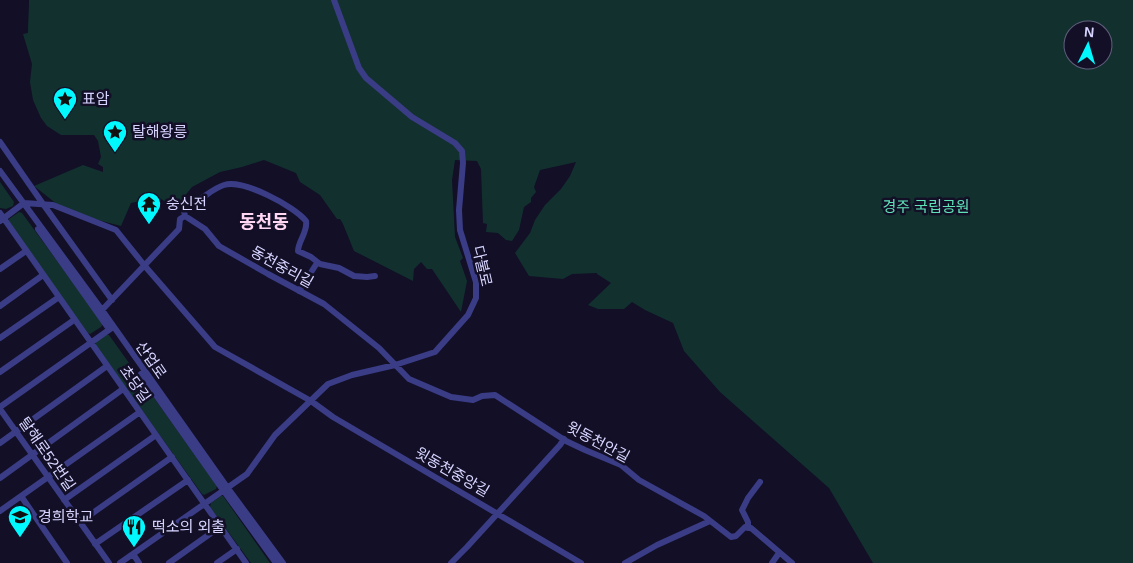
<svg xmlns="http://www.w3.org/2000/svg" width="1133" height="563" viewBox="0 0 1133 563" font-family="Helvetica,'Noto Sans KR',sans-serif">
<rect width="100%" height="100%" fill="#120f27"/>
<path fill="#12312e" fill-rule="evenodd" d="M29,0H1133V563H873L829,488L720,392L684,351L673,323L645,310L632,302L624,309H598L588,305L611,283L597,274V273L572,274L563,279L529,276L515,253L530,233L535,220L545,205L561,189L570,176L576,162L540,170L534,187L536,192L531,198V202L524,207L519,230L512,241L506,240L498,233L486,232L487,224L483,223L481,169L477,161L455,160L452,180L455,237L463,258L460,261L467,281L461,312L432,269H427L421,262L414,269L413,281L354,251L343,224L340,219H337L320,195L300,182L296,173L264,160L242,167L220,172L192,187L175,208L158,197L131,203L121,226L67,212L34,186L83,165L103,172V167L98,164L101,157L98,141L94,135H61L47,126L41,118L33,100L30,82L32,64L23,34L28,33C28,22 29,11 29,0ZM1073,30H1103V60H1073Z
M0,182L14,202L13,206L6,209L0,208Z
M19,212L22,213L103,324L101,327L90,334L88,333L8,223L9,219Z
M106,335H109L217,486L216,489L204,495L202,494L95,345L96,342Z
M221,496H223L270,563H251L210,507L211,503Z"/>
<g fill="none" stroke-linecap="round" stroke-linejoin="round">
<path stroke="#3a3c86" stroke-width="6" d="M0,142L43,204L112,300
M0,171L102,310L227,487L283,563
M0,213L246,563
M185,216C182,205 188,205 197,201C206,196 214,188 224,185C243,179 294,206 306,221C308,232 298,241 298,251L311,257L320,264L339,268L354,276L367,277L375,276
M0,221L24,203L53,205L116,230L144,265L215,347L311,401L333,417L581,563
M38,229L109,329
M0,269L26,251
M299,291L317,263
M0,306L43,275
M102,310L179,229L180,219L185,216L205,229L219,246L268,274L324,304L379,348L409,379L451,397L473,400L482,396L495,395L566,441L585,450L621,465L639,480L704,516L731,537L736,536L745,527L751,528L792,563
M0,338L59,297
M0,372L74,320
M141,374L223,490L276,563
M0,407L113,327
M0,409L109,563
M0,443L107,366
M0,478L123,389
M21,496L67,563
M64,500L156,435
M0,511L140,412
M80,522L172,457
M748,528V522L742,510L748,498L760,482
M95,544L188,480
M133,554L139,563
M120,563L247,474L275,435L328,384L352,375L395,365L435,352L468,315L476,298V282L460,230L459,210L463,163L462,151L455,143L412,117L366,78L359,68L334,0
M169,563L221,526
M217,563L237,549
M451,563L467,547L560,445L564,439
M625,563L657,545L710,521
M772,563L779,553"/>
</g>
<defs>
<g id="sight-pin" transform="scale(1.25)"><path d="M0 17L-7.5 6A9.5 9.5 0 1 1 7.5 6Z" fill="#01f8ff" stroke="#120f27"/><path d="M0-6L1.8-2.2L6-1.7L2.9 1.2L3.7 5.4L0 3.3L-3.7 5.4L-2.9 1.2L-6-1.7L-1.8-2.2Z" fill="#111"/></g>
<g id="temple-pin" transform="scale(1.25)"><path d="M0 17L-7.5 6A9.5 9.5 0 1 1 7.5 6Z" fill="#01f8ff" stroke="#120f27"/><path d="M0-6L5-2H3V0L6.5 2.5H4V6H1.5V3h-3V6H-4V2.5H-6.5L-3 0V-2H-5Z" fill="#111"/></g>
<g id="school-pin" transform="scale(1.25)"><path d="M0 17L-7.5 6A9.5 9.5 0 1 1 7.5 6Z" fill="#01f8ff" stroke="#120f27"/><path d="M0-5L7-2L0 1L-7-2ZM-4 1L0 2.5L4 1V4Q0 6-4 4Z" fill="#111"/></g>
<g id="restaurant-pin" transform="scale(1.25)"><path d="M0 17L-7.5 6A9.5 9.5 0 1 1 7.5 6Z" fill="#01f8ff" stroke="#120f27"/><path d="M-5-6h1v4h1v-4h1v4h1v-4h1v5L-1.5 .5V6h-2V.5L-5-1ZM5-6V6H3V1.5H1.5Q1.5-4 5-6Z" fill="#111"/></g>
</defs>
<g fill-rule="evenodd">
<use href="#sight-pin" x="65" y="99"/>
<use href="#sight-pin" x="115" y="132"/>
<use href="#temple-pin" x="149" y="204"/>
<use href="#school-pin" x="20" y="517"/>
<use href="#restaurant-pin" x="134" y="527"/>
</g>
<g text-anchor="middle" stroke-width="5" stroke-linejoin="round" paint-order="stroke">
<g font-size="15" fill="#d7d5ff" stroke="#120f27" text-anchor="start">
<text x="82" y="104">표암</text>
<text x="132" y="137">탈해왕릉</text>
<text x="166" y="209">숭신전</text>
<text x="38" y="522">경희학교</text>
<text x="152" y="532">떡소의 외출</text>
</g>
<g font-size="15" fill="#5fe1b7" stroke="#120f27">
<text x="926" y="212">경주 국립공원</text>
</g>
<g font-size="15" fill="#d7d5ff" stroke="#120f27">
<text transform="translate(482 266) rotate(77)" y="5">다불로</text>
<text transform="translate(282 267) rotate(29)" y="5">동천중리길</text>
<text transform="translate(151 360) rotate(55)" y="5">산업로</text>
<text transform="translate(135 384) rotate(55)" y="5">초당길</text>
<text transform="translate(598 442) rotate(28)" y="5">윗동천안길</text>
<text transform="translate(47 454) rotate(55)" y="5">탈해로52번길</text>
<text transform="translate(452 472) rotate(30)" y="5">윗동천중앙길</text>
</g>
<g font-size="18" font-weight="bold" fill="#ffd7f3" stroke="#120f27">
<text x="264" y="228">동천동</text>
</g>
</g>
<g transform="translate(1088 45) rotate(5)"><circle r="24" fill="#120f27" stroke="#615e7d"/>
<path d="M0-4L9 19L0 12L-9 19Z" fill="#01f8ff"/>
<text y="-8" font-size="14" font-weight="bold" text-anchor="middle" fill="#d7d5ff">N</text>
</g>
</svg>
